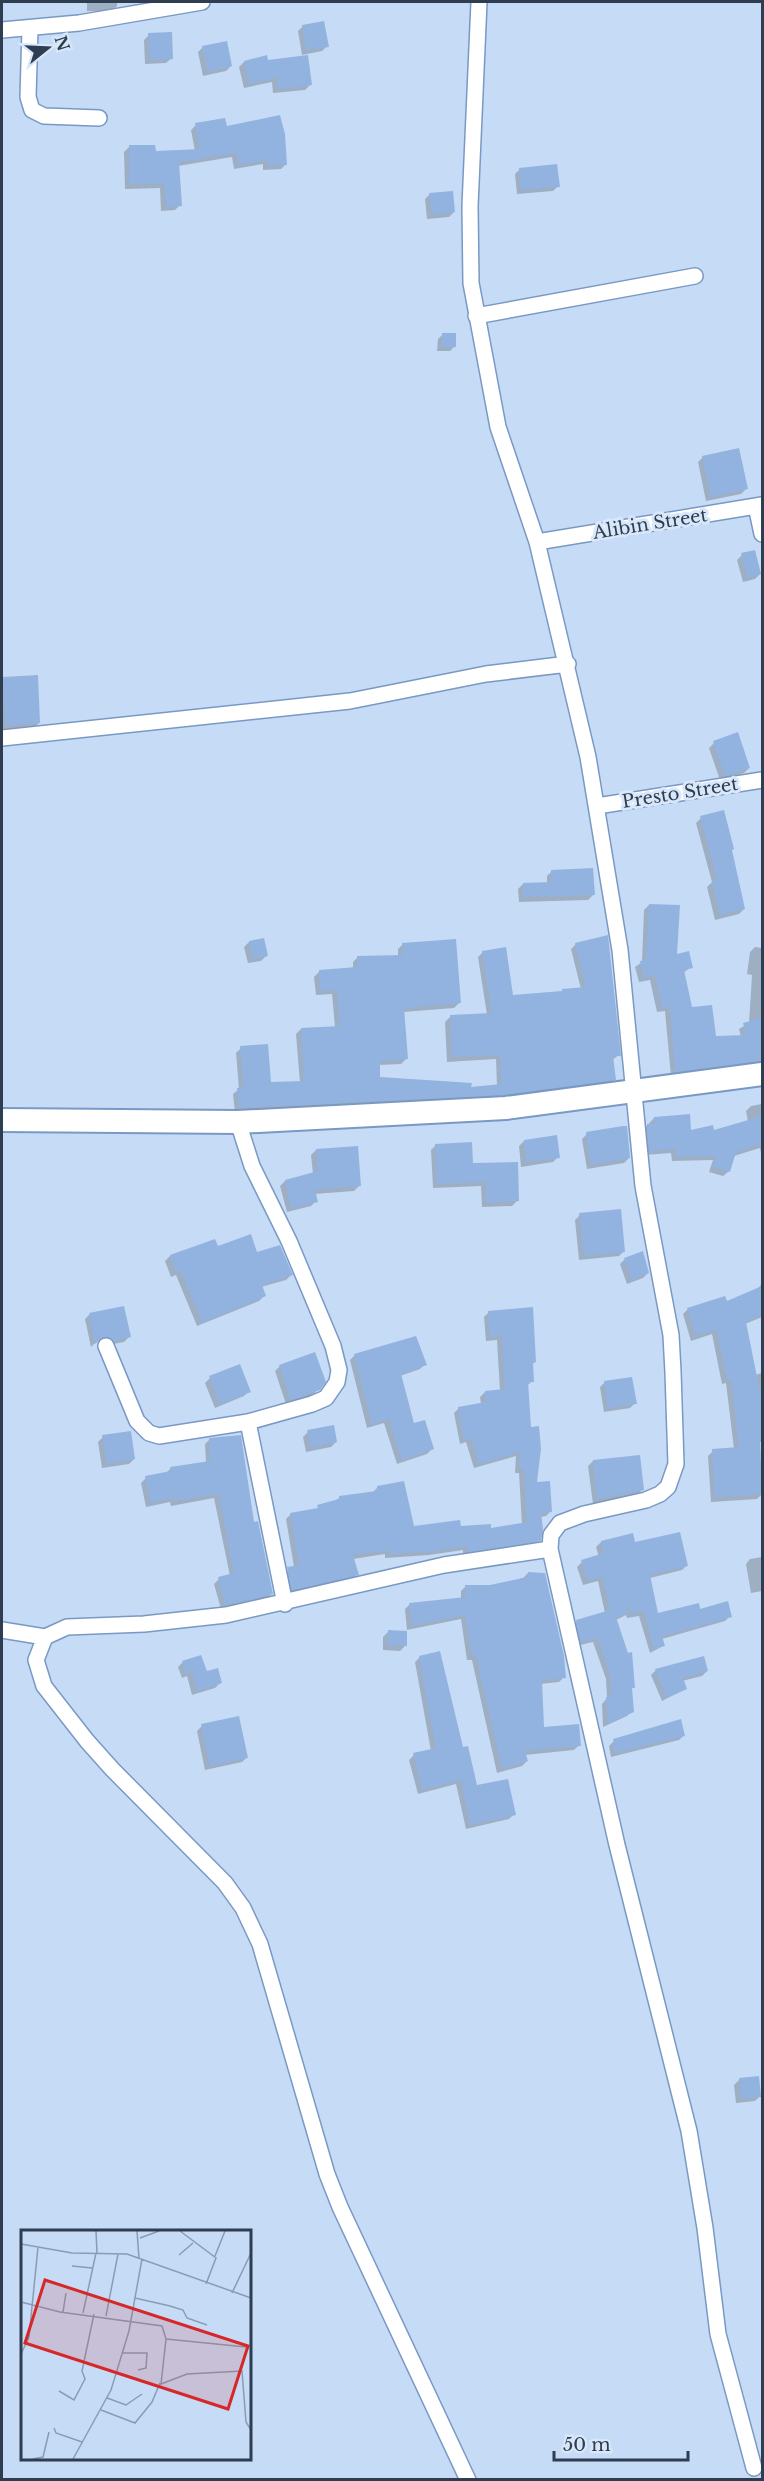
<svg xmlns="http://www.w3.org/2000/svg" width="764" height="2481" viewBox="0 0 764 2481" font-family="'Libre Baskerville',serif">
<rect width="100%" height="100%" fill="#c6dbf6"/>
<path fill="#0003" d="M87,2H117V6L112,11H87Z
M303,26L327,46L322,51L302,55L298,31Z
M149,35L172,58L166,63L145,64L144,40Z
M203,47L231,66L226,71L203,76L198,52Z
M267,61L310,85L305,90L273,93L272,82L244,88L239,67L244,62Z
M196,125L226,128L286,164L281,169L263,170V164L234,169L232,157L178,166L180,205L175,210L161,211L160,188L125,189L124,152L129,147L154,153L195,151L191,130Z
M520,169L558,186L553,191L517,194L515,174Z
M430,194L454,212L449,217L427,219L425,199Z
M443,334L455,346L450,351H437L438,339Z
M703,457L746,489L741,494L706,501L698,462Z
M742,555L760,574L755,579L743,582L737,560Z
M3,678L39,723L34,728L2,729Z
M714,743L749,768L744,773L720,780L709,748Z
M701,818L730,851L744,909L739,914L715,920L707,887L712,882L696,823Z
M552,871L593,895L588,900L519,902L518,889L523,884H547V876Z
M649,905L676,956L691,967L683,973L691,1009L714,1037H741L739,1029L749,1023L752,975L747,974L750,952L755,947L762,948V1068L671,1076L665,1011L657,1012L650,980L639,982L635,967L642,962L644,910Z
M249,942L266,956L261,961L248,963L244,947Z
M403,944L459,1003L454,1008L403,1012L406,1059L401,1064L378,1065V1079L470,1088L497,1086L496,1059L447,1062L445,1022L450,1017L487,1015L478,957L483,952L512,997L560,993L581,989L571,949L576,944L619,1055L612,1060L615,1079L610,1084L499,1099L235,1113L233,1094L239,1089L236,1053L241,1048L270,1084L300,1083L296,1034L301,1029L335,1027L332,994L316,995L314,977L319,972L353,969V962L358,957H398V949Z
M762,1104V1158L760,1148L734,1156L728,1172L723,1176L709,1172L713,1160L672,1161L671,1153L645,1155L642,1131L654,1118L690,1132H713L748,1122L746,1111L751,1106Z
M587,1134L629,1158L624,1163L587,1169L582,1139Z
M524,1141L558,1157L553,1162L521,1167L519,1146Z
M436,1145L472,1165L517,1201L512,1206L482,1207L481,1186L433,1188L431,1150Z
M316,1150L359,1186L354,1191L314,1194L316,1201L311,1206L287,1212L280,1186L285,1181L313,1174L311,1155Z
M580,1215L624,1251L619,1256L579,1260L575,1220Z
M217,1248L256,1253L291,1275L286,1280L261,1287L264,1296L259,1301L197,1326L176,1275L171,1277L165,1261L170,1256Z
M625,1259L648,1273L643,1278L627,1284L620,1264Z
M762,1283V1317L745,1324L755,1375L762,1373V1442H759L762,1494L757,1499L711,1502L708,1456L713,1451L734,1449L726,1383L722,1384L712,1334L691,1341L683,1314L688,1309L726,1303L757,1290Z
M489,1312L535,1362L531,1365L532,1381L527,1386L535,1483L551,1511L546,1516L540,1517L539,1540L534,1545L463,1556V1550L429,1555L385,1558V1554L353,1559L357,1574L352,1579L287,1594L283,1574L294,1567L286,1519L291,1514L314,1510L340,1498L372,1493L377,1488L413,1528L490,1530L522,1525L519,1473H515L516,1456L474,1468L466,1442L460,1444L454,1413L459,1408L481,1404L480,1397L485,1392L500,1391L497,1340L486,1341L484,1317Z
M90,1314L129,1337L124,1342L108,1345L97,1341L91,1347L85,1319Z
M355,1355L425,1364L420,1369L400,1376L413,1425L432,1449L427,1454L397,1464L384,1423L367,1428L350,1360Z
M280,1366L318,1389L313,1395L286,1404L275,1371Z
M210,1378L249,1391L244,1396L215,1408L205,1383Z
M605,1382L635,1403L630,1408L604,1412L600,1387Z
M308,1432L336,1442L331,1447L306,1452L303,1437Z
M103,1437L134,1459L129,1464L102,1468L98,1442Z
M210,1439L252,1524L271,1594L266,1599L221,1609L214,1584L219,1579L230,1576L214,1498L171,1506L170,1502L146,1507L141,1483L146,1478L166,1473L171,1468L206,1463L205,1444Z
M593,1461L642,1490L637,1495L593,1504L588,1466Z
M601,1542L634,1544L687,1565L682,1570L650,1578L657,1615L699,1611L730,1616L725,1621L662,1639L663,1646L650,1653L639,1616L627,1618L626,1615L616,1620L633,1687L631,1690L632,1711L627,1716L603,1727L602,1704L607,1698L606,1679L593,1642L576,1646L572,1626L577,1621L605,1613L598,1581L583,1585L577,1567L582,1562L599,1557L596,1547Z
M762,1557V1591L751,1593L746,1564L750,1559Z
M528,1573L564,1677L559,1682L540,1684L543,1729L579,1745L574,1750L525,1755L527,1761L522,1766L497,1773L472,1660H467L461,1619L407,1630L405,1609L410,1604L461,1599V1591L466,1586H490L523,1578Z
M388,1632L405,1646L400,1651L383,1650V1637Z
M420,1657L462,1749L475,1787L514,1814L509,1819L466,1829L456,1784L418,1794L409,1760L414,1755L431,1751L415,1662Z
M183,1662L220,1683L215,1688L192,1695L187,1676L182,1678L178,1667Z
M656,1670L707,1671L702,1676L682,1681L685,1689L662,1701L651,1675Z
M202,1726L247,1757L242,1762L205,1770L197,1731Z
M684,1735L679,1740L611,1757L609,1746L614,1741Z
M739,2080L760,2096L755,2101L736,2103L734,2085Z"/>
<path fill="#92b3e0" d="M324,21L329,47L306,50L302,25Z
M172,32L173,59L150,60L148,33Z
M227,41L232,66L208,72L202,46Z
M267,55L268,60L308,55L312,85L278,89L277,77L249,84L244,61Z
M280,115L285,134L287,165L268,166V160L239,165L237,153L179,162L182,206L166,207L164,184H129V145H155L156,151L200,149L195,123L225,118L227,126Z
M557,164L560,187L521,190L519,168Z
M453,191L455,212L432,215L429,193Z
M442,333H456V347H442Z
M739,448L748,489L711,497L702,456Z
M755,550L761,574L748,578L741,553Z
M38,675L40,723L5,725L3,677Z
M738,732L750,768L725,776L713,741Z
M724,810L734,849L732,850L745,909L720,915L712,880L717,879L700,816Z
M593,868L595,895L523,897V883L551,882V870Z
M649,904L680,905L677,954L689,951L693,968L684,970L692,1007L712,1005L716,1036L746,1035L743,1023L762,1018V1061L675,1072L670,1007L662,1008L655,975L644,978L640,961L646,960Z
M608,935L621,1056H613L616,1080L505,1095L239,1108L237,1088L244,1087L240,1046L268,1044L271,1082L304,1081L301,1028L340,1026L337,990L320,991L319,970L357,967V956L403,955L402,943L456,939L461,1003L404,1008L408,1059L380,1061V1077L472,1083L471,1087L501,1084L500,1055L452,1057L450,1015L492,1013L482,951L506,947L513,995L562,991V989L586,987L575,943Z
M264,938L268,956L253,959L249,941Z
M690,1114L691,1130L713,1125L714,1130L762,1116V1144L736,1152L730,1172L713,1167L716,1156L676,1157V1149L649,1151L647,1124H654V1117Z
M623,1126H627L630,1158L591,1165L586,1132Z
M557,1135L560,1158L526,1162L524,1140Z
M472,1142L473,1163L518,1162L519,1201L486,1203V1182L437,1184L435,1144Z
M358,1146L361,1186L315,1190L318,1202L291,1208L285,1180L318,1171L316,1149Z
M621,1209L625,1252L584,1256L579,1213Z
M251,1234L257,1252L280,1245L293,1275L262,1285L266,1296L202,1322L181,1271L176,1273L170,1255L215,1239L218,1246Z
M643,1251L649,1273L632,1280L624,1258Z
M762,1286V1315L746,1322L760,1392H762V1438H760L762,1494L715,1497L712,1449L739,1447L731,1379L727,1380L717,1330L696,1336L687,1308L725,1296L727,1301Z
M124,1306L131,1337L114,1341L103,1337L95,1344L89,1313Z
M533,1307L536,1362L533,1363L534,1382H528L531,1427L539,1426L541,1449L537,1482L550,1481L552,1512L541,1513L543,1529L541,1541L468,1552L467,1546L436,1551L389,1554V1550L353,1555L359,1575L292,1590L287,1567L299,1565L290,1513L318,1508L317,1505L339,1499V1496L377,1491V1486L404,1481L414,1526L460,1520L461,1526L491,1524V1528L527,1522L524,1469L519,1468L520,1452L479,1464L471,1438L464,1440L458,1407L486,1402L485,1391L505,1389L502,1336L490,1337L488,1311Z
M416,1336L427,1365L401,1374L414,1423L425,1420L434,1449L402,1460L389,1419L372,1424L354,1354Z
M315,1352L326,1382L320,1390L291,1400L279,1365Z
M240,1364L251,1392L220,1404L209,1376Z
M632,1377L637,1404L608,1408L604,1381Z
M334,1425L337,1442L311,1448L307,1430Z
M131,1431L135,1459L107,1464L102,1435Z
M241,1435L254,1522L258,1521L273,1594L225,1605L218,1577L234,1573L219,1494L175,1501V1498L151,1503L145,1476L171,1471L170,1467L210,1461L209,1438Z
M640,1455L644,1490L597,1499L593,1460Z
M680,1532L688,1566L650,1575L658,1613L699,1603L700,1609L728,1601L732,1617L662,1636L665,1646L654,1649L644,1611L632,1614L627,1602L628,1614L616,1617L628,1653L632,1652L635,1688H632L634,1712L608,1723L606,1697H612L610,1674L598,1638L581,1642L576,1620L610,1610L603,1577L588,1581L581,1560L604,1553L601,1541L633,1533L635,1542Z
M528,1572L545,1573L564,1656L566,1678L542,1680L544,1727L579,1724L581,1746L525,1751L528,1761L502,1769L476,1655L472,1656L465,1615L412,1626L409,1603L466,1597L465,1585H490L528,1577Z
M388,1630L407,1631V1646L387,1645Z
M440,1651L463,1747L468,1746L477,1785L508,1779L516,1815L470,1825L461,1780L422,1790L413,1753L436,1748L419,1656Z
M201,1655L207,1671L218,1668L222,1683L197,1691L192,1672L186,1674L182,1661Z
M704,1656L708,1671L683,1678L687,1689L667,1698L655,1669Z
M239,1716L248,1758L210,1766L201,1724Z
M681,1719L685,1736L615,1753L613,1739Z
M759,2076L761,2097L741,2099L739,2078Z"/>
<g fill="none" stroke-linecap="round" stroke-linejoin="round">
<g stroke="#7999c4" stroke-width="18">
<path id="street" d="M479,2L470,206L471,283L498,427L537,542L588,757L620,950L643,1186L671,1335L673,1372L676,1464L668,1487L660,1494L646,1500L584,1514L560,1523L551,1535L550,1549L617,1845L689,2131L705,2228L718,2334L754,2468
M30,29L28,97L32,110L44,116L99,118
M2,30L79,23L202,2
M476,316L695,276
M756,506L762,534
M537,542L762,505
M2,738L350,701L486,674L568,664
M597,806L762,780
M106,1346L137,1421L149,1433L159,1436L248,1422L312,1404L326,1398L337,1382L339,1370L333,1346L289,1241L252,1166L238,1122
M248,1422L285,1604
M2,1630L45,1637
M468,2480L340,2207L327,2174L260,1944L243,1908L225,1883L112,1769L87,1741L44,1686L36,1660L45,1637L67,1627L144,1624L226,1615L444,1565L550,1549"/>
</g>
<g stroke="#7999c4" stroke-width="26">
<path id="secondary" d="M2,1120L238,1122L506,1108L762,1074"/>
</g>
<use href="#street" stroke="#fff" stroke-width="15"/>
<use href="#secondary" stroke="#fff" stroke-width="22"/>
</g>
<g text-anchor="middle" stroke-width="6" stroke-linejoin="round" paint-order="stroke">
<g font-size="18" fill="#2f3d50" stroke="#d9e7fa">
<text transform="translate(650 524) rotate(-9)" y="6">Alibin Street</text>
<text transform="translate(680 793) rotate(-9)" y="6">Presto Street</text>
</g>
</g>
<g transform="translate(21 2230)">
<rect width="230" height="230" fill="#c6dbf6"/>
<path fill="none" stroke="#8a9cb4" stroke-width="1.5" d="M75,1L76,23M116,1L118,28M159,1L195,28L185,54M119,8L138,1M0,14L51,23L106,24L230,68M158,25L172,13M194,26L204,1M51,36L71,38M211,63L230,23M114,68L149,76L162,80L166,88L186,95M0,72L39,82L141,96L145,109L140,154L166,144L221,141L225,192L230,200M42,82L45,63M62,83L75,23M85,86L97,24M145,109L225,117M102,123H126L125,138L117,140M0,124L8,107L17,17M38,161L53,170L64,149L61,141L73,84M86,168L105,175L121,164M80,180L114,193L131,172L139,153M33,198L35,203L61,212M12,229L22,227L28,202M52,229L90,160L108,101L121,29"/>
<path fill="#d62828" fill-opacity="0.15" stroke="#d62828" stroke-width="3" d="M24,50L227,116L207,179L4,113Z"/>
<rect width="230" height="230" fill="none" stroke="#2f3d50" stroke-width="3"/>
</g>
<rect width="764" height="2481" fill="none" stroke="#2f3d50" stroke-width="6"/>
<g transform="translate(48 48) rotate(72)" stroke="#d9e7fa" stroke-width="4.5" paint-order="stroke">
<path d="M0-4.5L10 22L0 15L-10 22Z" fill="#2f3d50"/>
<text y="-9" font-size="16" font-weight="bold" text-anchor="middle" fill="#2f3d50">N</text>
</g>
<path d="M554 2451v9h134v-9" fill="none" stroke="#2f3d50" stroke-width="3"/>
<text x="563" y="2451" font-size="18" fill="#2f3d50" stroke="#d9e7fa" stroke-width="4.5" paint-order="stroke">50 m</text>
</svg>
